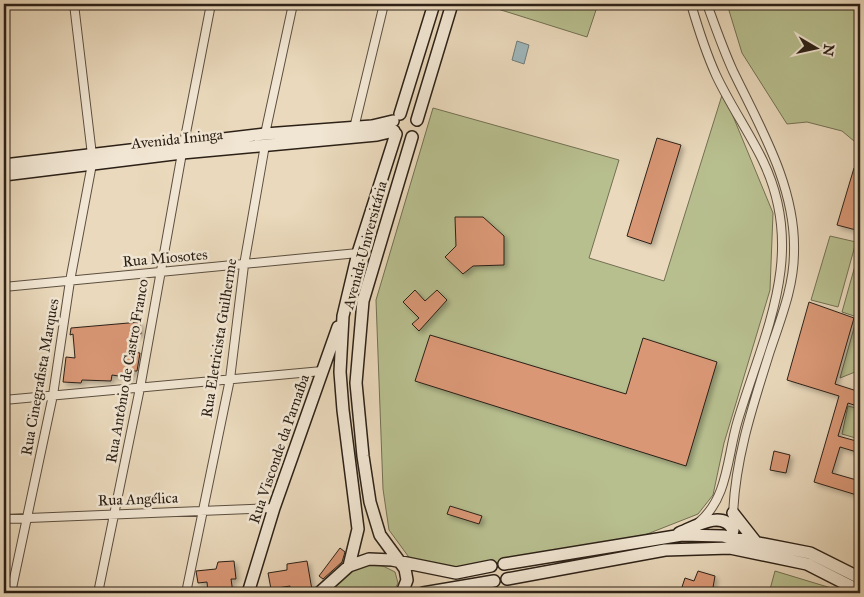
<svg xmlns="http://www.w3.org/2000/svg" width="864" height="597" viewBox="0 0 864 597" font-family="'IM FELL Great Primer',serif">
<defs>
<filter id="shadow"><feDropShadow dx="3" dy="3" stdDeviation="2.5" flood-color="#0004"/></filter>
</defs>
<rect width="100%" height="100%" fill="#ead9bc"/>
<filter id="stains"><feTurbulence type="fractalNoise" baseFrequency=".004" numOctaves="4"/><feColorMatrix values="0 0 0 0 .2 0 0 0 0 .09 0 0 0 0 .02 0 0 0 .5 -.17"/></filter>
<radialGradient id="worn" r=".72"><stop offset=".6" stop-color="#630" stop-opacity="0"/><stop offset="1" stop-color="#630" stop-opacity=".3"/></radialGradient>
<path fill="#b8bf8f" stroke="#727053" d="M482,4H598L587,37Z
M727,4H860V146L842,131L807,122L787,124L742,53Z
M723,92L773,213L770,290L724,443L713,495L698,514L632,540L463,568L411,560L389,530L383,489L376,300L433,108L619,160L589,258L664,281Z
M830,236L856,242L838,307L811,300Z
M860,248V370L840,378L857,317L842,312Z
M848,406L860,409L859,439L842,434Z
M370,564L383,566L395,572L398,583L395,589L390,593H325L339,583L349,571Z
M775,571L841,591L842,593H769Z"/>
<path fill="#9eb7bc" stroke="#707b7a" d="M517,41L529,45L524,64L512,60Z"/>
<path fill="#d99775" stroke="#2c2117" filter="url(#shadow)" d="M657,138L681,145L651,244L627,236Z
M854,168L860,170V231L837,225Z
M455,217H483L504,236V265L473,266L463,274L445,257L456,246Z
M415,290L425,301L437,290L447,300L419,331L412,324L419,318L403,302Z
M809,302L854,318L835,384L860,392V407L848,403L838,436L860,442V453L840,447L832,473L860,481V496L814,482L839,396L787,380Z
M140,322L141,334L132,335L133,352L140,353L137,371H132L131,378L112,375L111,381L82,380L81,383L63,382L66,357L75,358L73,334L70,335L71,328Z
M430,335L626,394L643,338L717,362L686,466L415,381Z
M774,451L790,455L786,473L770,470Z
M450,506L482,516L479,524L447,514Z
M340,548L345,552L342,562L323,579L319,576Z
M234,561L236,579H231L233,593H208L207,582L198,583L196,571L216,569L218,562Z
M307,561L312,590L290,593V586L271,589L268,573L287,570V564Z
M698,571L715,576L712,593H680L685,578L694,581Z"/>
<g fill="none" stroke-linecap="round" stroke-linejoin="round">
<g stroke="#5c4f40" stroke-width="10">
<path id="minor" d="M74,4L92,155
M691,4C698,28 706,53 716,75C730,105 749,132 763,161C807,253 765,331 738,420C727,455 729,498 698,523
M707,4C715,26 723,49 733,71C760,127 796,187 794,252C794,286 781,318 770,351C753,405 735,458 733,516
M354,128L384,4
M265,134L293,4
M184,143L211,4
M4,287L358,253
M4,400L322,371
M4,519L274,508
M11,593L53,395L70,281L92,164
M98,593L140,388L182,153
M186,593L230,379L244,265L265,145"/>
</g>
<g stroke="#2c2117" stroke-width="14">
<path id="secondary" d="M400,114L434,4
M417,120L452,4
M4,165L265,134L372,126L393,121
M4,175L182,153L377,135L394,131
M733,513L755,541
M679,533C694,527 723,509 733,530L730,543
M504,564L682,535L723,536L810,553L860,578
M349,566L358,529L343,410L340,372L343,316L358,253L396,134
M507,579L665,550L730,548L807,564L860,591
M248,593L274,508L338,327
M319,593L349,566L369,559L392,560L456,573L491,566
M402,593L407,580L405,569L380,535L370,502L363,456L356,383L363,301L412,137
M423,593L494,581"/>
</g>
<use href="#minor" stroke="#f1e6d3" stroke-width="8"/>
<use href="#secondary" stroke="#f1e6d3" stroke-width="11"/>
</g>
<g text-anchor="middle" stroke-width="5" stroke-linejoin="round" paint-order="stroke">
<g font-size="15" fill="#2c2117" stroke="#f1e6d3">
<text transform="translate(177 139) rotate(-6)" y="5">Avenida Ininga</text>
<text transform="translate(365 245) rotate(-75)" y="5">Avenida Universitária</text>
<text transform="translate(165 258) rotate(-5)" y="5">Rua Miosotes</text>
<text transform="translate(219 338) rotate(-81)" y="5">Rua Eletricista Guilherme</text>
<text transform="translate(127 371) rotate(-80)" y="5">Rua Antônio de Castro Franco</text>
<text transform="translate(40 377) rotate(-80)" y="5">Rua Cinegrafista Marques</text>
<text transform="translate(279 449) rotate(-71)" y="5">Rua Visconde da Parnaíba</text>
<text transform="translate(138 499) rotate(-2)" y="5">Rua Angélica</text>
</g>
</g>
<rect width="864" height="597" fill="none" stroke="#ead9bc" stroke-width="20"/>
<rect x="5" y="5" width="854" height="587" fill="none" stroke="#2c2117" stroke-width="2.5"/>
<rect x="10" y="10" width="844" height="577" fill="none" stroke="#2c2117"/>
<g transform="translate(816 48) rotate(99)" stroke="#f1e6d3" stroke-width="4" paint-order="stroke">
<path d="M0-4L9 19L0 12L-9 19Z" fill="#2c2117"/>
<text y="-8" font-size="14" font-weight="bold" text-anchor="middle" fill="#2c2117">N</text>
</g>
<rect width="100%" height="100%" filter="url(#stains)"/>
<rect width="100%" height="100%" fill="url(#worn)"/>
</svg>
